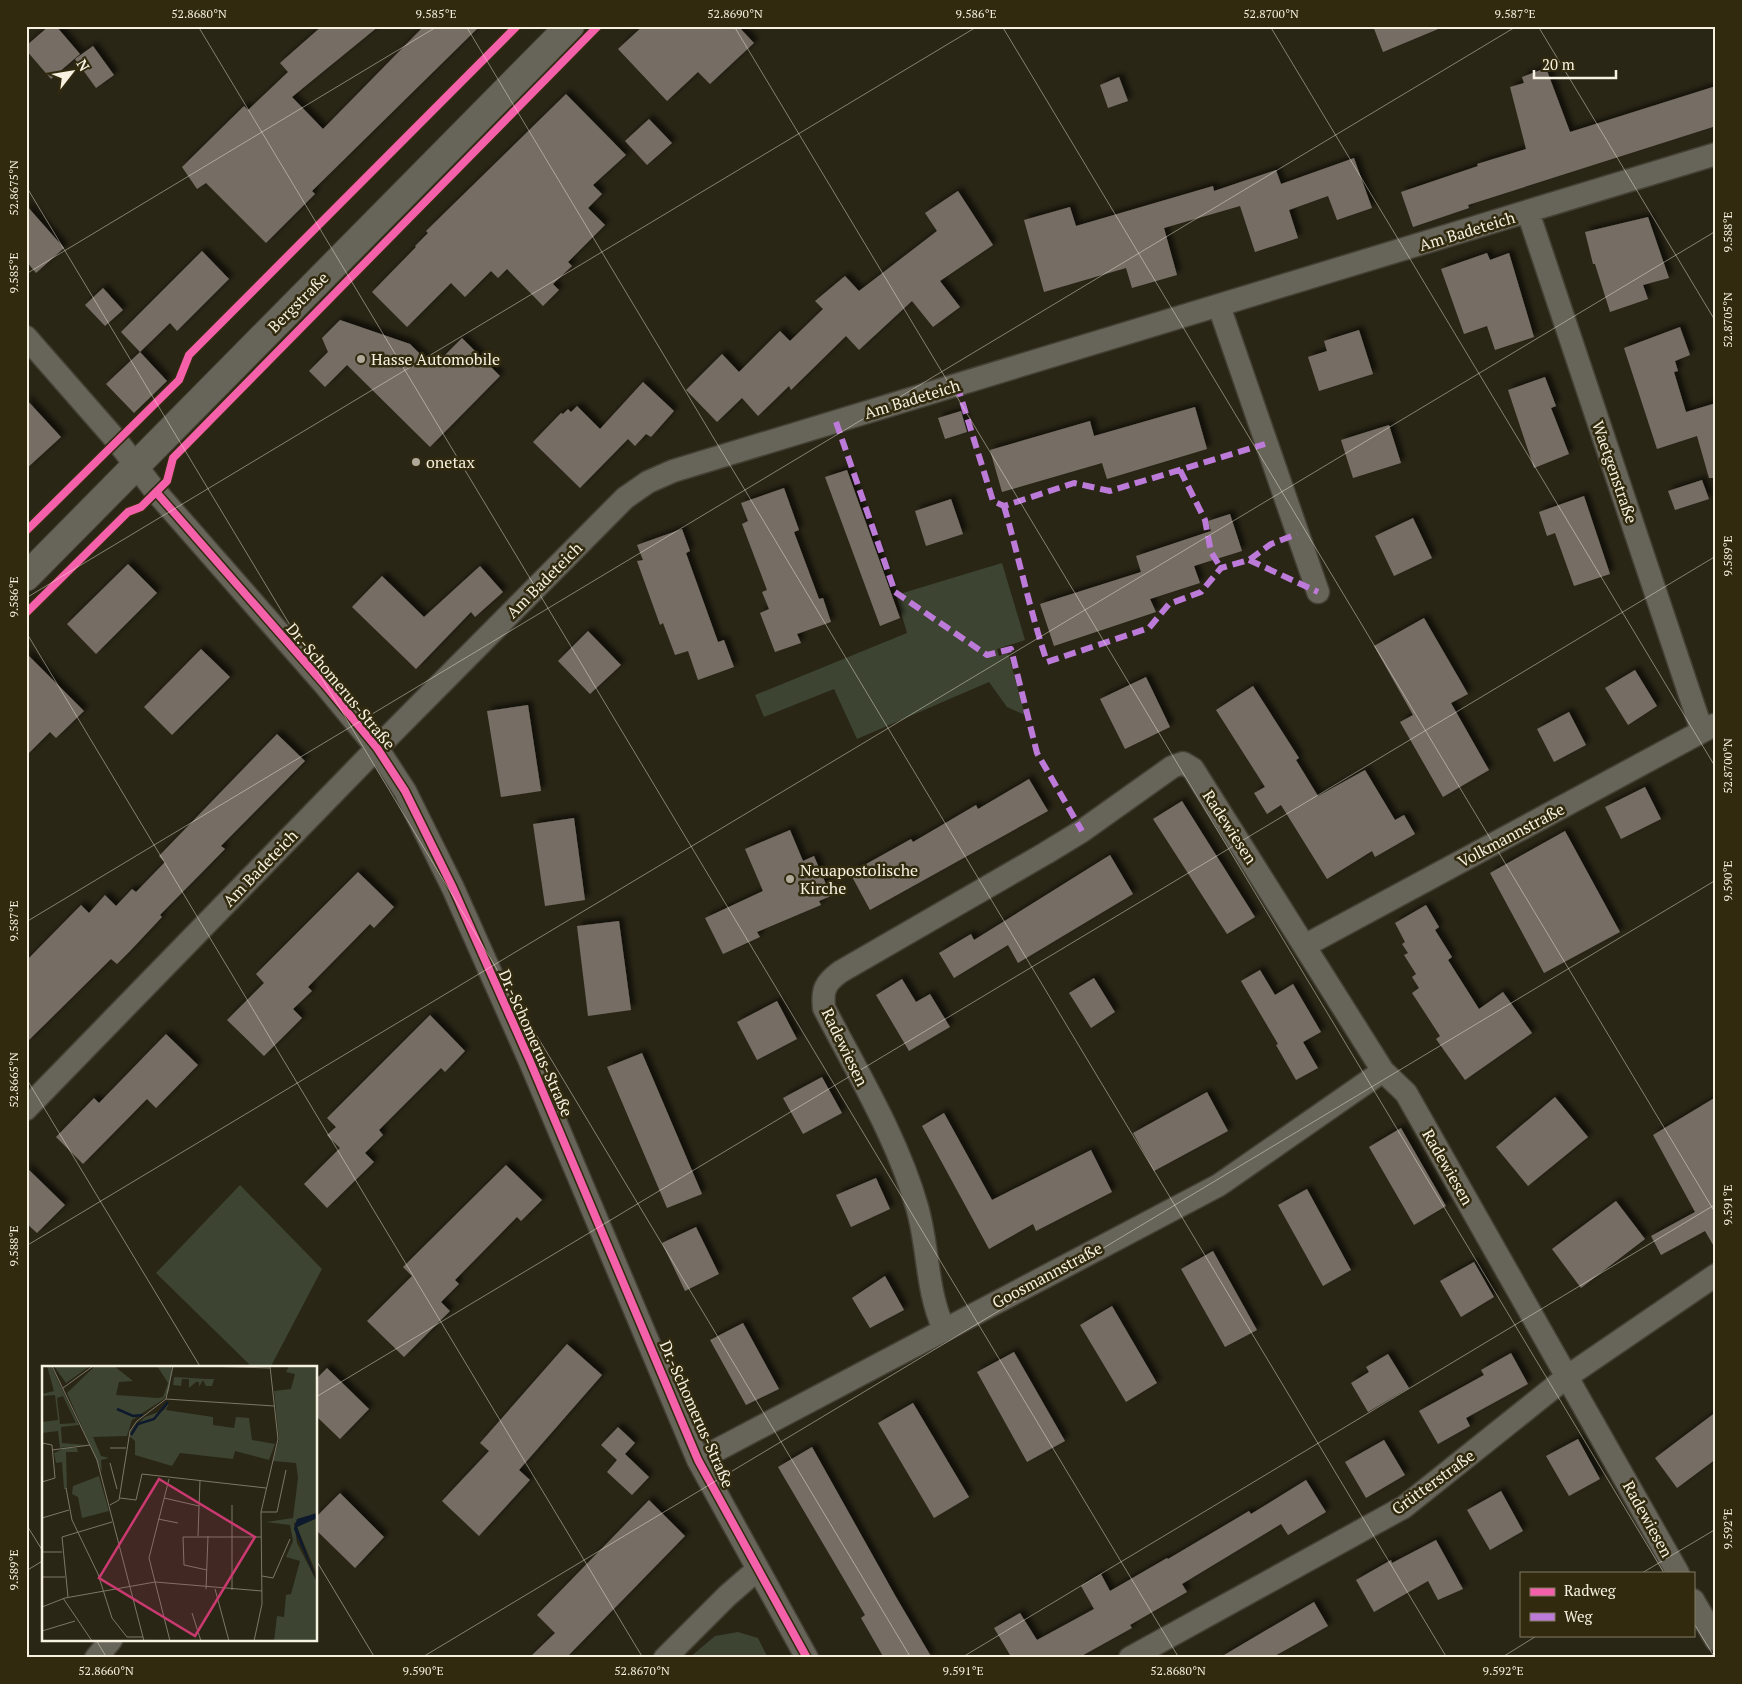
<svg xmlns="http://www.w3.org/2000/svg" width="1742" height="1684" viewBox="0 0 1742 1684" font-family="'PT Serif',serif">
<defs>
<filter id="shadow"><feDropShadow dx="4.5" dy="-4.5" stdDeviation="2.5" flood-color="#0009"/></filter>
</defs>
<rect width="100%" height="100%" fill="#2a2616"/>
<path fill="#3d4431" d="M1002,563L1025,640L997,649L999,656L1008,653L1025,715L1007,707L989,682L857,739L834,689L764,717L755,695L907,633L896,595Z
M240,1185L322,1269L270,1368H253L156,1273Z
M738,1632L758,1638L768,1658H747L745,1655L740,1658H689L715,1636Z"/>
<path fill="#766e65" filter="url(#shadow)" d="M49,26H56L80,54L51,79L26,50V46Z
M322,26H379L292,97L323,129L424,26H480L312,191L315,194L266,243L206,183L197,189L182,167L244,106L248,110L288,72L280,63Z
M643,26H738L754,43L710,84L698,72L667,101L618,49Z
M1373,26H1443V27L1383,52Z
M93,46L114,75L96,88L75,59Z
M1546,68L1570,132L1716,86V126L1468,205L1469,208L1413,227L1401,192L1478,166L1477,164L1526,149L1510,87L1524,83L1522,77Z
M1119,77L1128,101L1108,108L1100,85Z
M566,94L626,155L593,185L602,194L588,208L605,225L568,262L572,266L553,284L559,290L543,306L507,269L498,278L491,271L465,297L451,283L407,327L372,292L416,247L415,246L428,233L426,231Z
M649,119L672,143L647,165L625,141Z
M1354,158L1372,208L1337,220L1328,196L1289,210L1298,238L1255,252L1240,206L1164,228L1177,275L1132,288L1126,268L1044,292L1024,220L1070,207L1076,226L1213,186L1214,191L1276,170L1281,184Z
M958,191L993,245L940,281L960,307L933,327L912,301L859,350L846,336L791,390L789,386L758,416L742,398L717,422L686,390L722,354L739,372L780,331L790,341L823,309L815,301L845,276L859,291L937,231L925,213Z
M26,205L64,248L36,273L26,261Z
M1648,217L1669,278L1643,285L1648,299L1610,312L1595,264H1593L1585,232Z
M202,251L229,279L177,331L170,323L140,352L121,332Z
M1487,253L1490,260L1509,253L1534,337L1495,350L1487,326L1464,334L1441,269Z
M103,288L123,310L105,326L85,305Z
M340,320L410,344L433,367L462,338L500,376L430,447L347,365L325,387L309,371L328,352L322,338Z
M1680,327L1690,355L1675,361L1678,371L1674,372L1686,412L1716,403V478H1709L1697,436L1657,449L1624,348Z
M1359,330L1373,374L1319,391L1308,357L1327,351L1324,341Z
M140,352L167,381L134,413L106,384Z
M1545,377L1556,406L1551,408L1569,454L1534,468L1508,390Z
M643,382L674,411L651,437L646,434L635,446L628,439L580,488L533,442L561,413L563,414L568,409L571,412L577,406L600,429Z
M26,399L61,437L26,469Z
M1195,407L1207,449L1107,479L1102,463L1002,492L990,450L1090,421L1094,436Z
M961,411L967,432L945,439L938,418Z
M1389,425L1401,463L1353,478L1341,440Z
M847,470L900,618L880,626L825,477Z
M1702,480L1709,499L1675,510L1668,491Z
M784,488L799,530L794,532L819,599L823,598L831,622L797,634L801,643L775,652L760,613L769,609L762,592L767,590L742,524L748,521L741,503Z
M1584,496L1610,574L1574,586L1555,533L1547,536L1539,512Z
M951,499L963,534L926,546L915,511Z
M1230,514L1242,551L1194,566L1200,583L1150,599L1156,612L1054,646L1040,604L1141,572L1136,556L1211,531L1208,521Z
M1413,518L1432,558L1394,576L1375,536Z
M682,529L690,551L686,553L718,642L724,640L734,667L698,680L688,651L675,655L663,623L660,625L637,561L643,560L637,545Z
M128,564L157,593L96,654L67,624Z
M480,566L503,592L475,617L471,612L416,669L352,607L382,576L424,617Z
M1424,618L1468,694L1451,703L1489,770L1443,797L1400,722L1413,715L1374,646Z
M588,631L621,665L590,694L558,661Z
M201,649L230,677L172,735L144,707Z
M26,653L84,711L56,738L50,732L26,756Z
M1635,670L1657,706L1628,725L1605,688Z
M1146,677L1170,727L1125,749L1100,699Z
M1253,686L1299,758L1296,760L1318,796L1365,770L1395,820L1404,815L1415,834L1375,857L1372,851L1327,879L1281,805L1267,814L1254,793L1265,787L1216,710Z
M528,705L541,791L501,797L487,711Z
M1569,712L1586,745L1554,762L1537,729Z
M277,734L305,761L221,846L225,849L160,915L162,917L131,950L117,964L111,959L26,1043V961L81,905L89,913L105,895L116,906L132,889L136,892L165,862L159,856Z
M1029,779L1048,811L870,910L850,873L911,839L913,842L976,805L978,809Z
M1645,787L1661,819L1621,839L1605,807Z
M1182,801L1255,917L1227,934L1153,819Z
M574,818L585,900L545,906L533,824Z
M790,830L803,861L814,856L831,896L819,901L821,905L757,932L760,937L723,954L705,918L763,891L745,849Z
M1565,831L1620,932L1544,973L1490,873Z
M1110,855L1133,894L1018,963L1008,945L954,978L939,953L971,934L974,940Z
M358,872L394,907L374,928L370,924L308,987L312,991L293,1009L302,1018L264,1056L227,1020L264,983L256,974Z
M1426,905L1439,927L1435,930L1452,957L1448,960L1479,1009L1503,992L1532,1033L1465,1080L1436,1039L1440,1036L1412,993L1419,988L1412,977L1416,974L1404,955L1408,953L1402,944L1405,942L1395,923Z
M619,921L631,1010L588,1016L577,926Z
M1260,970L1275,995L1293,984L1321,1032L1303,1042L1318,1068L1296,1080L1276,1045L1278,1044L1241,981Z
M1094,978L1115,1012L1091,1028L1069,993Z
M902,979L916,1002L930,994L950,1027L909,1051L876,995Z
M777,1001L797,1039L757,1060L737,1022Z
M430,1015L465,1051L445,1072L441,1068L379,1130L383,1135L365,1153L374,1162L327,1208L304,1184L340,1148L327,1135L336,1127L327,1118Z
M166,1034L198,1065L156,1108L147,1099L83,1164L56,1137L94,1098L99,1103Z
M642,1053L702,1194L667,1208L607,1067Z
M822,1077L842,1113L803,1134L783,1098Z
M1207,1092L1228,1131L1154,1171L1133,1133Z
M1555,1097L1588,1137L1528,1186L1496,1147Z
M1716,1097V1250L1705,1231L1661,1255L1651,1236L1695,1212L1653,1135Z
M944,1113L992,1200L1091,1150L1112,1192L1036,1231L1033,1224L989,1249L922,1126Z
M1401,1128L1446,1206L1414,1225L1369,1147Z
M506,1165L542,1200L521,1221L517,1217L455,1280L459,1284L441,1302L450,1311L404,1357L367,1321L412,1276L403,1267Z
M26,1167L65,1205L37,1233L26,1223Z
M876,1178L890,1209L851,1227L836,1195Z
M1307,1189L1351,1270L1323,1286L1278,1205Z
M1616,1201L1645,1239L1581,1288L1552,1249Z
M696,1227L719,1274L685,1291L662,1243Z
M1213,1251L1257,1330L1225,1347L1181,1269Z
M1474,1262L1494,1297L1461,1317L1440,1281Z
M885,1276L904,1310L870,1328L852,1298Z
M1112,1306L1157,1383L1126,1402L1080,1325Z
M743,1323L779,1389L746,1405L710,1340Z
M567,1344L602,1375L519,1470L530,1480L479,1536L442,1501L489,1451L480,1443Z
M1014,1352L1065,1441L1027,1462L977,1372Z
M1511,1353L1528,1384L1466,1418L1470,1426L1438,1444L1419,1411L1484,1375L1481,1370Z
M1388,1354L1409,1388L1368,1412L1351,1383L1369,1372L1366,1367Z
M327,1368L369,1409L340,1439L316,1416V1379Z
M913,1403L969,1497L934,1518L878,1423Z
M1716,1412V1459L1677,1488L1655,1458Z
M618,1427L635,1443L625,1454L649,1477L632,1495L607,1472L617,1460L601,1445Z
M1578,1439L1600,1479L1569,1496L1546,1456Z
M1384,1440L1405,1475L1366,1498L1345,1462Z
M812,1447L896,1597L932,1658H884L861,1618L865,1615L778,1467Z
M1306,1480L1326,1512L1288,1535L1281,1524L1182,1584L1187,1592L1130,1625L1132,1628L1078,1658H1005L1010,1655L994,1628L1020,1613L1037,1640L1094,1609L1081,1586L1101,1574L1110,1591L1167,1558L1168,1559L1249,1511L1251,1514Z
M1501,1491L1523,1531L1490,1550L1467,1510Z
M340,1493L384,1537L355,1568L316,1530V1517Z
M649,1500L685,1536L566,1658H529L555,1633L537,1615Z
M1436,1540L1463,1589L1438,1600L1428,1581L1374,1612L1356,1580L1391,1560L1392,1563Z
M1314,1602L1328,1626L1291,1647L1271,1658H1219Z"/>
<g fill="none" stroke-linecap="round" stroke-linejoin="round">
<g stroke="#444034" stroke-width="25">
<path id="minor" d="M1528,212L1702,731
M1219,306L1318,592
M26,337L117,441L156,492L325,685L377,748L405,791L453,888L529,1059L698,1460L807,1658
M1306,945L1714,725
M26,1109L377,748L625,498L648,482L673,471L1716,154
M944,1329C926,1291 929,1248 917,1207C897,1137 857,1072 824,1008C822,990 825,983 840,972L1046,853L1082,831L1172,767L1183,763L1193,769L1383,1071L1406,1093L1678,1573
M698,1460L1219,1185L1383,1071
M1693,1600L1716,1640
M96,1658L111,1640
M665,1658L727,1596L758,1569
M1130,1658L1404,1507L1568,1376L1716,1275"/>
</g>
<g stroke="#444034" stroke-width="30">
<path id="secondary" d="M26,577L570,26"/>
</g>
<use href="#minor" stroke="#676459" stroke-width="22"/>
<use href="#secondary" stroke="#676459" stroke-width="28"/>
<path stroke="#bd7bd9" stroke-width="6" stroke-dasharray="12 6" stroke-linecap="butt" d="M957,385L993,501L1004,506L1074,483L1110,491L1265,444
M836,422L895,592L987,655L1011,649L1037,753L1082,831
M1180,470L1205,520L1211,552L1221,568
M1004,506C1019,558 1030,611 1047,662L1149,628L1169,604L1201,592L1221,568L1249,560L1271,544L1297,534
M1249,560L1318,592"/>
<g stroke="#322a0e" stroke-width="11">
<path id="cycleway" d="M156,492L325,685L377,748L405,791L453,888L529,1059L698,1460L807,1658
M26,531L179,380L189,355L517,26
M26,613L128,512L141,507L167,481L173,458L598,26"/>
</g>
<use href="#cycleway" stroke="#f560ab" stroke-width="8"/>
</g>
<path fill="none" stroke="#f6f1e0" stroke-width="1" stroke-opacity="0.45" d="M198,26L1179,1658M466,26L1447,1658M734,26L1664,1573M1002,26L1716,1214M1270,26L1716,768M1538,26L1716,322M26,186L911,1658M26,274L438,26M26,598L978,26M26,632L643,1658M26,922L1517,26M26,1078L201,1368M26,1246L1716,231M316,1397L1716,556M26,1524L44,1553M316,1560L375,1658M26,1571L44,1560M1642,1573L1716,1529M1693,1622L1715,1658M96,1640L107,1658M421,1658L1716,880M961,1658L1716,1204M1501,1658L1538,1635"/>
<g fill="#afaa99" stroke="#322a0e" stroke-width="2">
<circle cx="361" cy="359" r="5"/>
<circle cx="416" cy="462" r="5"/>
<circle cx="790" cy="879" r="5"/>
</g>
<g text-anchor="middle" stroke-width="5" stroke-linejoin="round" paint-order="stroke">
<g font-size="16" fill="#f6f1e0" stroke="#322a0e">
<text transform="translate(1467 231) rotate(-17)" y="6">Am Badeteich</text>
<text transform="translate(298 302) rotate(-45)" y="6">Bergstraße</text>
<text transform="translate(912 399) rotate(-17)" y="6">Am Badeteich</text>
<text transform="translate(1615 472) rotate(71)" y="6">Waetgenstraße</text>
<text transform="translate(544 580) rotate(-45)" y="6">Am Badeteich</text>
<text transform="translate(341 686) rotate(50)" y="6">Dr.-Schomerus-Straße</text>
<text transform="translate(1230 827) rotate(57)" y="6">Radewiesen</text>
<text transform="translate(1511 835) rotate(-28)" y="6">Volkmannstraße</text>
<text transform="translate(260 868) rotate(-46)" y="6">Am Badeteich</text>
<text transform="translate(536 1043) rotate(66)" y="6">Dr.-Schomerus-Straße</text>
<text transform="translate(845 1047) rotate(64)" y="6">Radewiesen</text>
<text transform="translate(1448 1167) rotate(60)" y="6">Radewiesen</text>
<text transform="translate(1047 1275) rotate(-28)" y="6">Goosmannstraße</text>
<text transform="translate(697 1414) rotate(66)" y="6">Dr.-Schomerus-Straße</text>
<text transform="translate(1433 1482) rotate(-36)" y="6">Grütterstraße</text>
<text transform="translate(1648 1519) rotate(61)" y="6">Radewiesen</text>
</g>
<g font-size="16" fill="#f6f1e0" stroke="#322a0e" text-anchor="start">
<text x="371" y="365">Hasse Automobile</text>
<text x="426" y="468">onetax</text>
<text x="800" y="876">Neuapostolische<tspan x="800" dy="18">Kirche</tspan></text>
</g>
</g>
<g transform="translate(42 1366)">
<rect width="275" height="275" fill="#2a2616"/>
<path d="M5,0H9L37,59L19,61L20,77L44,79L18,82L16,65L0,67V56L16,54L13,29L0,30V28L12,25ZM21,30L34,57L18,58L15,32ZM12,0H48L24,17ZM53,0H72L91,15L77,16L74,29L116,32L121,31L126,17L115,0H129L130,5L127,25L122,33L90,54L85,70L51,71L59,90L67,92L59,94L60,106L25,27ZM247,0H275V147L252,157L255,177L275,216V275H232L235,250L242,251L244,229L249,228L258,195L244,191L251,175L248,159L224,156L251,152L256,112L254,97L231,95L237,74L232,25L249,23L253,8L244,6ZM132,11L165,13H172L170,20H164L161,14L157,21V16H154L147,22V13H140L139,20L131,19ZM127,36L124,44L171,51V59L192,62L194,51L207,52L210,74L233,78L227,94L193,85L191,93L138,87L130,100L93,89V75L87,70L90,64L103,51L122,44ZM23,82H35L36,86H24L25,123H22L20,96L14,97L12,87ZM57,110L67,145L40,152L36,131L30,128L31,120ZM275,152V209L255,161Z" fill="#3d4431" fill-rule="evenodd"/>
<path d="M275,147V152L255,161L275,216L252,163L255,153Z" fill="#0d192c"/>
<path fill="none" stroke="#0d192c" stroke-width="2.5" d="M75,43L91,50L101,49M89,69L96,58L112,53L126,36"/>
<path fill="none" stroke="#7c7767" stroke-width="1" d="M10,0L55,94L102,275M164,0L228,2M21,22L51,0M124,33L232,40M0,77L10,79L13,112L0,116M68,82H84M10,84L48,79M68,97L75,123M127,113L107,192L128,275M24,122L30,154L56,208L70,252L85,271H101M78,132L94,134L100,108L224,122M122,132L157,140M68,139L77,134L88,65L95,55L124,33L131,0M190,139V224M219,146H235L244,104M0,152L27,144M116,153L136,157M156,170L158,114M0,186H20M165,204L142,199L141,171H219M220,210L231,212L248,173M0,211H23M164,223L166,170M173,223L187,275M26,231L20,171L70,156M21,232L50,275M0,241L23,232L113,216L220,225M150,247L159,275M0,265L33,255M212,275L220,238L219,146L236,73L228,0"/>
<path fill="#ca396f" fill-opacity="0.15" stroke="#ca396f" stroke-width="2.5" d="M117,113L213,171L153,270L57,212Z"/>
<rect width="275" height="275" fill="none" stroke="#f6f1e0" stroke-width="2.5"/>
</g>
<rect width="1742" height="1684" fill="none" stroke="#322a0e" stroke-width="55"/>
<rect x="1520" y="1572" width="175" height="65" fill="#322a0e" stroke="#807a62"/>
<rect x="1530" y="1588" width="25" height="8" fill="#f560ab" stroke="#807a62"/>
<text x="1564" y="1596" font-size="15" fill="#f6f1e0">Radweg</text>
<rect x="1530" y="1613" width="25" height="8" fill="#bd7bd9" stroke="#807a62"/>
<text x="1564" y="1622" font-size="15" fill="#f6f1e0">Weg</text>
<g transform="translate(72 72) rotate(59)" stroke="#322a0e" stroke-width="4" paint-order="stroke">
<path d="M0-4L9 19L0 12L-9 19Z" fill="#f6f1e0"/>
<text y="-8" font-size="14" font-weight="bold" text-anchor="middle" fill="#f6f1e0">N</text>
</g>
<path d="M1534 70v8h82v-8" fill="none" stroke="#f6f1e0" stroke-width="2.5"/>
<text x="1542" y="70" font-size="15" fill="#f6f1e0" stroke="#322a0e" stroke-width="4" paint-order="stroke">20 m</text>
<rect x="28" y="28" width="1686" height="1628" fill="none" stroke="#f6f1e0" stroke-width="2"/>
<g font-size="12" text-anchor="middle" fill="#f6f1e0">
<text x="199" y="18">52.8680°N</text>
<text x="436" y="18">9.585°E</text>
<text x="735" y="18">52.8690°N</text>
<text x="976" y="18">9.586°E</text>
<text x="1271" y="18">52.8700°N</text>
<text x="1515" y="18">9.587°E</text>
<text transform="translate(14 188) rotate(-90)" y="4">52.8675°N</text>
<text transform="translate(1728 232) rotate(-90)" y="4">9.588°E</text>
<text transform="translate(14 273) rotate(-90)" y="4">9.585°E</text>
<text transform="translate(1728 320) rotate(-90)" y="4">52.8705°N</text>
<text transform="translate(1728 556) rotate(-90)" y="4">9.589°E</text>
<text transform="translate(14 597) rotate(-90)" y="4">9.586°E</text>
<text transform="translate(1728 766) rotate(-90)" y="4">52.8700°N</text>
<text transform="translate(1728 881) rotate(-90)" y="4">9.590°E</text>
<text transform="translate(14 921) rotate(-90)" y="4">9.587°E</text>
<text transform="translate(14 1080) rotate(-90)" y="4">52.8665°N</text>
<text transform="translate(1728 1205) rotate(-90)" y="4">9.591°E</text>
<text transform="translate(14 1246) rotate(-90)" y="4">9.588°E</text>
<text transform="translate(1728 1529) rotate(-90)" y="4">9.592°E</text>
<text transform="translate(14 1570) rotate(-90)" y="4">9.589°E</text>
<text x="106" y="1675">52.8660°N</text>
<text x="423" y="1675">9.590°E</text>
<text x="642" y="1675">52.8670°N</text>
<text x="963" y="1675">9.591°E</text>
<text x="1178" y="1675">52.8680°N</text>
<text x="1503" y="1675">9.592°E</text>
</g>
</svg>
